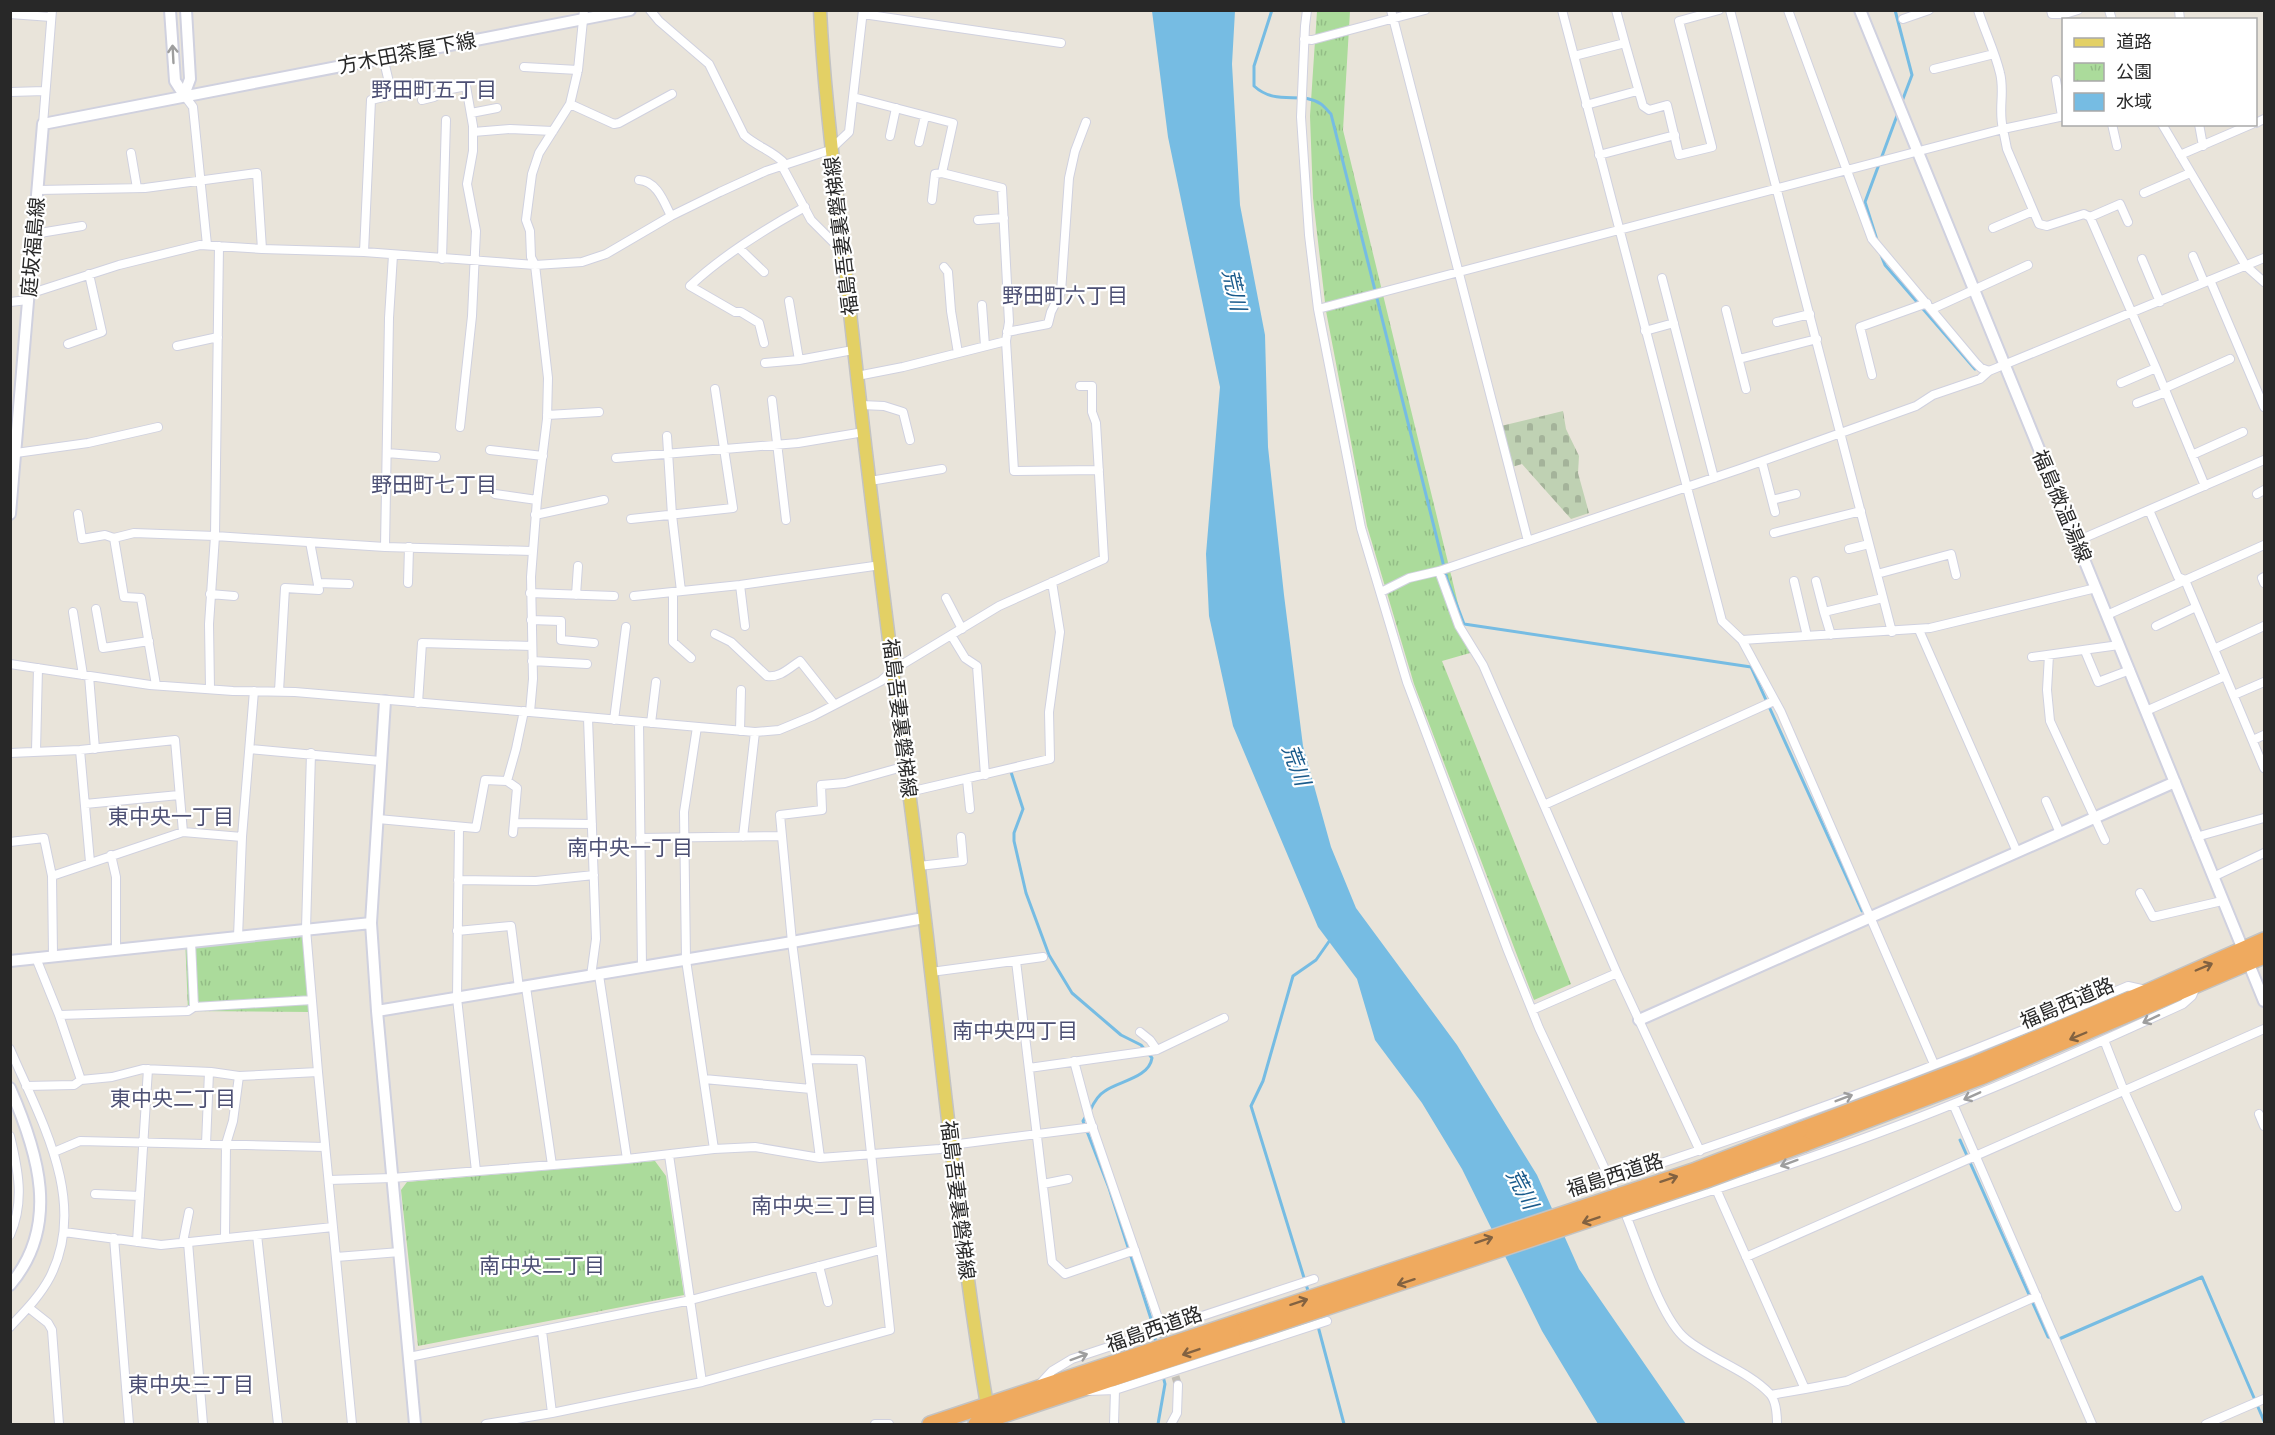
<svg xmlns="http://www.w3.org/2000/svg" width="2275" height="1435" viewBox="0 0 2275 1435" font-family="Cabin,'Noto Sans JP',sans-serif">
<defs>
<pattern id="cemetery-stones" width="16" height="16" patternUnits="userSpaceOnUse" patternTransform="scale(1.5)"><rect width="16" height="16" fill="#bfd1b3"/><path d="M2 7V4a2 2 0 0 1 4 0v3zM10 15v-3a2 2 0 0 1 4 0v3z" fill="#a4b39a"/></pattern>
<pattern id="park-tufts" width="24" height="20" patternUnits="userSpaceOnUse" patternTransform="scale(1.5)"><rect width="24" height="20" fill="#abdb9b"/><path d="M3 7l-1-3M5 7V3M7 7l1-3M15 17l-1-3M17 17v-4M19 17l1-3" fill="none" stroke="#93bc86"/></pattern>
</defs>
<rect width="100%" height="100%" fill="#e9e4da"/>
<path fill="url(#cemetery-stones)" d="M1563,411L1566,429L1579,456L1578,473L1589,513L1571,519L1522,464L1512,467L1501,426Z"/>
<path fill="url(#park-tufts)" d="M1317,11H1350L1343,130L1470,653L1442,661L1571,984L1534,1000L1414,684L1367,526L1326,311L1313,198L1310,116Z
M304,925L310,1012L188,1011L185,937Z
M655,1161L666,1176L684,1295L418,1346L401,1190L407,1182Z"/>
<path fill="#76bce3" d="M1152,11H1235L1232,64L1240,205L1265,335L1268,447L1284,595L1303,746L1331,847L1356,908L1457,1045L1537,1175L1579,1269L1686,1424H1598L1542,1331L1462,1169L1422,1103L1375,1040L1357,979L1318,927L1233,726L1209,616L1206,554L1220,387L1168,137Z"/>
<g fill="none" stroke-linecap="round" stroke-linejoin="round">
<path stroke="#76bce3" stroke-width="3" d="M1272,10L1254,66V86C1277,107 1301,90 1321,104C1324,106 1328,111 1331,114L1447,579L1464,624L1751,667L1862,911
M1895,10L1912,75L1901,104
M1877,240L1865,202L1898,113
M1881,255L1885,265L1975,369
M1011,772L1023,809L1014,833V841L1026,893L1049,955L1072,993L1121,1035L1141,1045L1152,1058C1149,1078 1119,1081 1105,1091C1098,1095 1093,1104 1090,1111
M1086,1116L1083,1121L1109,1188L1152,1322L1156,1343
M1960,1140L2048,1337L2059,1339L2202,1277L2264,1421
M1309,1294L1251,1106L1263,1081L1293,976L1316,960L1330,940
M1315,1315L1344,1424
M1158,1424L1165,1384L1163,1376"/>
<path stroke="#c2beb6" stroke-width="8" stroke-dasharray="8 4" stroke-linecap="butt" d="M1158,1318L1167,1348
M1172,1365L1178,1385"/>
<g stroke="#d0d1df" stroke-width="10">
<path id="street" d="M650,10L659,21L709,64L744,135C757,147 774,151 785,164
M1307,10L1305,26L1301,117L1309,235L1318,309L1361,528L1407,682L1508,951L1539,1028L1618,1197
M1391,10L1528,541
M1562,10L1722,621L1742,640L1781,712L1934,1064
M1616,10L1625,43
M1730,10L1892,632
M1788,10L1872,239L1976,363L1981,368L1989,371
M2051,10L2052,14H2065L2078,10
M2109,10L2112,20
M2179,10L2180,20
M10,14L51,17
M863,14L1061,43
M1903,19L1929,10
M1304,39L1312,40L1425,10
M1574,56L1625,43L1643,106L1649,110L1667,105L1679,155L1712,147L1679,21L1719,10
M524,67L578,70
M1934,69L1994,54
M2056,80L2062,116
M10,92L45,91
M184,95L193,107L207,245
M853,97L953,123L942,173L1002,188L1009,322L1006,341L1014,471L1099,470
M422,100L434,97L446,90L466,86L473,126V151L467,184L476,231L472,316L460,427
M570,104L614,124L619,123L672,94
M1586,105L1637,91
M471,113L497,108
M2064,116L2003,129L2007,149L2039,224L2047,226L2084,214L2090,217L2156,368L2205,486
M2256,123L2264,119
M43,124L52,10
M2112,124L2117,146
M2162,124L2246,266L2264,282
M2199,124L2203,146
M473,132L510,129L553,131
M890,136L896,108
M919,142L925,116
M131,153L137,188
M1599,155L1675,135
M2180,155L2252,124
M782,166L811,220L843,252
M639,180C657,181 664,202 671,216
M38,190L145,188L257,173L262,249
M2144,193L2190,173
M932,200L935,174L942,173
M2090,217L2120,204L2128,222
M978,220L1004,218
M1993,228L2033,211
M34,234L82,226
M739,248L764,272
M364,252L371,100L392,95L383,57
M2193,256L2204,282
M442,259L446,120
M2142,259L2160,302
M944,267L948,272L951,311L958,353
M1662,278L1714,478
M2210,280L2264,407
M29,294L119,265L200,245L262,249L364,252L535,265L582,262L606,254L671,216L720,192L766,171L830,150L849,132L863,10
M789,301L799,360
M10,302L28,300
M982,305L985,346
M1318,309L2003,129C1998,109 2005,92 2000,73C1995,52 1985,32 1978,10
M1932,309L2028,265
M1726,310L1746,389
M1777,322L1810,314
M1645,331L1674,323
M1007,332L1048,324L1051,312L1061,292L1069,178L1075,151L1086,122
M764,343L759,323L741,312H735L690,286C724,254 765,229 805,207
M68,344L102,332L89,274
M177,346L218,337
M1739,359L1817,339
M765,363L799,360L853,350
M1872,375L1860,327L1927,303
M857,376L903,367L1006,341
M2121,383L2156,368
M2165,388L2230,359
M772,400L786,520
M2137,403L2166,392
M861,405L884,406L903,412L910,440
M547,415L599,412
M667,436L672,515L681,591
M490,450L543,456
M16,453L88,443L158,427
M387,453L436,457
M2192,455L2243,432
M616,458L798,443L864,432
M1762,462L1775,512
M870,481L942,469
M495,494L537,500
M2257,494L2264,490
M1772,500L1796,494
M2149,510L2178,577L2185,580L2264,768
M78,514L82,539L105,535L114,538L124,597L141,598L156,685
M535,515L604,500
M631,519L733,508L715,389
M1774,533L1861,511
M114,538L134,533L215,536L385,547L532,551
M2077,541L2264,460
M385,547L389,318L393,255
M1849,549L1869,544
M1439,571L1459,626L1483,665L1617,973
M1877,574L1951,554L1956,575
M2264,577L2262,578L2264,583
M1794,581L1807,636
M1816,581L1824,612
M318,583L349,584
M408,583L409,547
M740,585L745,626
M673,592V642L691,658
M1381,592L1409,578L1439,571L1740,469L1916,406L1933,395L1980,379L1989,371L2264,258
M530,593L614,596
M210,594L234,596
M576,595L578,566
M634,596L740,585L881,565
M946,598L962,629
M96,609L103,648L149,641
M73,612L83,675
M2107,615L2264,545
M531,620L561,621V640L594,643
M2156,626L2196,607
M1919,630L2017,852
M715,634L731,642L767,676C780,678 789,668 800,661L834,704
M951,635L965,658L977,666L985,775
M1831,635L1824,612L1883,598
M1742,640L1930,628L2096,588
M2214,649L2264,626
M2085,651L2098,682L2130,670
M2049,655L2047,690L2050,721L2105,840
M2032,657L2119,645
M532,661L587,664
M10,664L150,685L233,691L295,692L530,712L533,679L531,577L537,500L547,419L548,378L535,265L531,257L530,231L526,220L532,174L539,153L570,104L578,70L584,10
M89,676L95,749
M210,689L209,624L215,536L219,246
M279,691L285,588L319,590L310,542
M2234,695L2264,682
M418,703L422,643L532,646
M2146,711L2225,676
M530,712L755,732L779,730L813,716L881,681L893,670L999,606L1104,559L1096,423L1092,412V386H1080
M588,718L596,939L591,976
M614,720L626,627
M639,722L642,967
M651,723L656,682
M697,727L684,812L686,960L714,1149
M740,731L741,690
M2253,740L2264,735
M250,749L380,761
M80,750L90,862
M36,751L38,668
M10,753L80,750L175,740L183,832
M311,753L306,929L318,1072L352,1424
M967,779L970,809
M507,781L517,788L513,833
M909,792L1050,759L1049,712L1060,632L1052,582
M2046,801L2060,833
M85,804L179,795
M1544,805L1774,701
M378,819L476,828L485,780L507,781L516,749L524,711
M514,823L592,824
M459,827L457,998L476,1171
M743,837L755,732
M2196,837L2264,818
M640,838L782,836
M10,842L44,838L52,876L53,955
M111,855L116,877V949
M919,866L963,861L961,837
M52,876L183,832L242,837
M2213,877L2264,853
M458,880L536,881L594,875
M2140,893L2153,917L2222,901
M457,931L511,926L519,988
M238,937L242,837L254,691
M191,942L194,1007
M36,958L59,1015L81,1080L112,1077L143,1069L211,1072L239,1076L318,1072
M1016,961L1052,1262L1065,1274L1135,1250
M931,972L1043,957
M526,987L552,1165
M1532,1010L1617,973L1700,1151
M59,1015L188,1011L194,1007L312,1000
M1140,1032L1150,1040L1157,1050
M2104,1040L2124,1091L2177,1207
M10,1049C40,1119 89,1201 50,1277C40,1296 25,1311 10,1327
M1074,1061L1089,1117L1158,1318
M1029,1068L1157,1050L1224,1018
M704,1079L811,1089
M26,1086L74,1085L81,1080
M1953,1104L2092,1424
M2259,1114L2264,1126
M10,1136C18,1169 25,1202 10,1235
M206,1144L209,1072
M54,1152L80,1141L325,1147
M669,1155L702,1382
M820,1158L792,942L780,815L822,810L821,785L845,783L906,766
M627,1159L714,1149L755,1147L820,1158L940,1149L951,1145L1093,1127
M329,1180L392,1178L627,1159L599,975
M1610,1180C1785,1123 1959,1059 2128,986L2146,990
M1043,1184L1068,1179
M1716,1189L1805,1389L1771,1395
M95,1194L140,1196
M1623,1208C1638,1242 1659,1317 1686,1339C1710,1359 1749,1371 1770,1394C1776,1401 1777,1415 1777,1424
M1627,1218C1736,1183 1847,1147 1953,1104C2031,1073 2107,1039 2183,1004L2192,996L2196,987
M64,1232L161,1245L333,1227
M257,1235L278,1424
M114,1238L129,1424
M225,1238L226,1144L233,1121L239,1076
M137,1242L148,1069
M183,1242L189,1212
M188,1242L203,1424
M336,1257L400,1252
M1746,1257L2264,1029
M819,1266L828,1302
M29,1308L48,1323L52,1330L59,1424
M542,1331L552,1413
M409,1357L691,1300L880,1250
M1038,1386L1052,1371L1072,1359L1314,1279
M1805,1389L1847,1381L2037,1296
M1088,1391L1115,1390L1327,1321
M486,1424L552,1413L702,1382L890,1330L861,1060L808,1059
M875,1424H889
M1114,1424L1115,1390
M1171,1424L1177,1413L1178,1385
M2206,1424L2264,1399"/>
</g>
<g stroke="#d0d1df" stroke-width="14">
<path id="secondary" d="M170,10L175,81L184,95
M1860,10L2264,1001
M184,95L190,79L186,10
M10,514L43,124L630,10
M385,701L371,923L377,1011L415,1424
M10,961L371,923
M377,1011L792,942L924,918
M1639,1020L2175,782
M10,1088C38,1152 61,1225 10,1285"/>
</g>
<g stroke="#c3c3c3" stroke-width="15">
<path id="primary" d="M820,10C824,93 835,175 844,257C863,436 885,614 909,792C937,998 953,1206 988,1411"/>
</g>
<g stroke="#c3c3c3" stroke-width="18">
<path id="highway" d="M1800,1130L1975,1064L2149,991L2264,940
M1804,1144L1981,1077L2264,956
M930,1424L1244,1320
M976,1424L1247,1334"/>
</g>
<use href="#street" stroke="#fff" stroke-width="8"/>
<use href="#secondary" stroke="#fff" stroke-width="10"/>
<use href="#primary" stroke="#e3d065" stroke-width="12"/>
<use href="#highway" stroke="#efaa5f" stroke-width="15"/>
<g stroke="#c3c3c3" stroke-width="18" stroke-linecap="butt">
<path id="highway-bridge" d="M1244,1320L1696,1170L1800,1130
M1247,1334L1704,1181L1804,1144"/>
</g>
<use href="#highway-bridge" stroke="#efaa5f" stroke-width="15"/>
</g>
<defs><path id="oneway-shaft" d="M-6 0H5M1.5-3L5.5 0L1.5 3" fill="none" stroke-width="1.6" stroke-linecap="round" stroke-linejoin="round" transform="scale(1.5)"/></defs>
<g stroke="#9e9e9e">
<use href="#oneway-shaft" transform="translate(173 54) rotate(-93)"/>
<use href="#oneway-shaft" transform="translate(2151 1019) rotate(155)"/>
<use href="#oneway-shaft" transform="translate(1972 1096) rotate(156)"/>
<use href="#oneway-shaft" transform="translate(1844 1098) rotate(-21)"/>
<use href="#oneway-shaft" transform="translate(1789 1163) rotate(160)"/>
<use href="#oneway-shaft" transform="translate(1079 1357) rotate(-20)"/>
</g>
<g stroke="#826241">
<use href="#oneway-shaft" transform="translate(2204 967) rotate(-23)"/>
<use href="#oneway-shaft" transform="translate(2078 1036) rotate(157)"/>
<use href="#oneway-shaft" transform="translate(1669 1179) rotate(-18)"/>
<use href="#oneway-shaft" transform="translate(1591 1220) rotate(161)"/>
<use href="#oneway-shaft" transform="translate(1484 1240) rotate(-18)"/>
<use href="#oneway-shaft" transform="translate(1406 1282) rotate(162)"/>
<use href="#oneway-shaft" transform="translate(1299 1302) rotate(-18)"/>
<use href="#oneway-shaft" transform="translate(1191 1352) rotate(161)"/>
</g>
<g text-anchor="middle" stroke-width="4.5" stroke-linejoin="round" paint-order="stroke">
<g font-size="20" fill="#282828" stroke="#fff">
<text transform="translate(407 53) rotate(-11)" y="7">方木田茶屋下線</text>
<text transform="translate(841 236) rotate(-97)" y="7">福島吾妻裏磐梯線</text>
<text transform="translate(33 247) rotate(-85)" y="7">庭坂福島線</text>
<text transform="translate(2062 506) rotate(67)" y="7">福島微温湯線</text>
<text transform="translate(900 718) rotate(83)" y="7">福島吾妻裏磐梯線</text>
<text transform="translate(2067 1003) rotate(-23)" y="7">福島西道路</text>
<text transform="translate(1615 1175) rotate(-18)" y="7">福島西道路</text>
<text transform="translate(958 1200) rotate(83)" y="7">福島吾妻裏磐梯線</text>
<text transform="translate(1154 1329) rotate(-19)" y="7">福島西道路</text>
</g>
<g font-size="21" fill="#4d5074" stroke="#fff">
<text x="434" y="97">野田町五丁目</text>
<text x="1065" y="303">野田町六丁目</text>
<text x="434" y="492">野田町七丁目</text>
<text x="171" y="824">東中央一丁目</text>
<text x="630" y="855">南中央一丁目</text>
<text x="1015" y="1038">南中央四丁目</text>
<text x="173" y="1106">東中央二丁目</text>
<text x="814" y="1213">南中央三丁目</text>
<text x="542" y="1273">南中央二丁目</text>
<text x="191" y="1392">東中央三丁目</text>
</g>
<g font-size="21" font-style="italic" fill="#195a8b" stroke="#fff">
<text transform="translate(1234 290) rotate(77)" y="7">荒川</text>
<text transform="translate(1296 765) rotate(69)" y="7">荒川</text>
<text transform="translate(1522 1189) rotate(62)" y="7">荒川</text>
</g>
</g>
<rect width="2275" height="1435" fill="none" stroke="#282828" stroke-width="24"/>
<rect x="2062" y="18" width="195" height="108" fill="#ffffff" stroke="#a9a9a9" stroke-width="1.5"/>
<rect x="2074" y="38" width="30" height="9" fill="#e3d065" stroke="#a9a9a9" stroke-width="1.5"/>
<text x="2116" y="48" font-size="18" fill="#282828">道路</text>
<rect x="2074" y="63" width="30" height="18" fill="url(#park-tufts)" stroke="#a9a9a9" stroke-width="1.5"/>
<text x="2116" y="78" font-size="18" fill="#282828">公園</text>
<rect x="2074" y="93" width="30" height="18" fill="#76bce3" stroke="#a9a9a9" stroke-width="1.5"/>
<text x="2116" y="108" font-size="18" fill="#282828">水域</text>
</svg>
